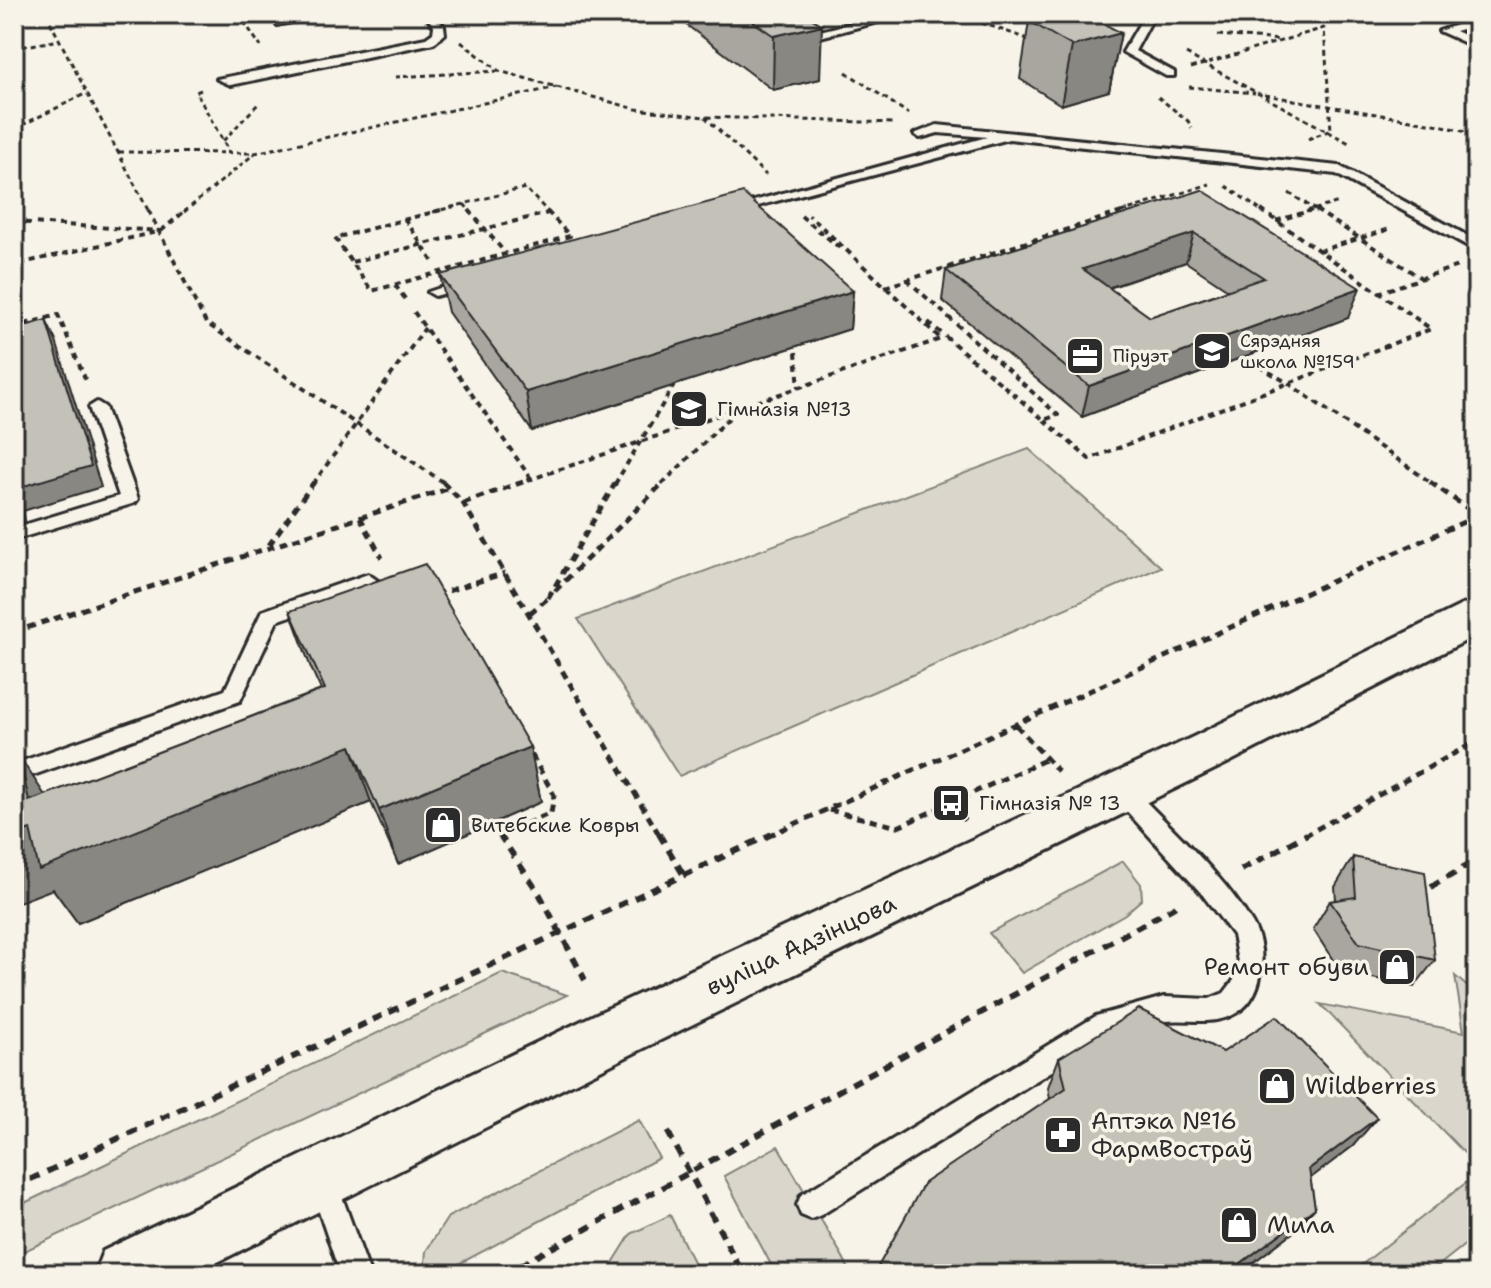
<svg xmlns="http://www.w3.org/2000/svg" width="1491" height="1288" viewBox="0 0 1491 1288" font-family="'Shantell Sans',sans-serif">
<rect width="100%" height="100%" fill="#f7f3e8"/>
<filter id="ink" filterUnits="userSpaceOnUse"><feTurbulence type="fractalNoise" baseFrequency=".0125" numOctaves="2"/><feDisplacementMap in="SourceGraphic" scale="16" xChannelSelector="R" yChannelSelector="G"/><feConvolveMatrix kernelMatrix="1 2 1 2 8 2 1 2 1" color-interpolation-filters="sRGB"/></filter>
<g filter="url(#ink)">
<path fill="#dad6cc" stroke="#82807c" stroke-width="2" d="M1029,449L1161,567L679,776L578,619Z
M1123,861L1141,884L1142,899L1125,914L1022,973L989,933Z
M502,973L567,995L14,1256V1208Z
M1455,976L1477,995V1166L1320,1004L1464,1032Z
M639,1120L659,1158L440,1274H424L426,1251L448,1217Z
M778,1146L844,1259L851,1274H776L724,1176Z
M1477,1174V1235L1428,1274H1350Z
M670,1215L699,1274H606L631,1234Z"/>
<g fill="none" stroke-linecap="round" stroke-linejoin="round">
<g stroke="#2b2b2b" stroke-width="6">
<path id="service" d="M424,14H435L444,26L445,34L434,43L231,85L217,79L426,38L433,33L434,26Z
M756,14H768L799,36L890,14H908L797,43Z
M1145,14H1155L1135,51L1174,72V76H1166L1123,52Z
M1194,14H1208L1209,16L1204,19Z
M1477,18V25L1455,31L1477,41V48L1439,31Z
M937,125L1339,166L1477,241V251L1336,174L1009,139L728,214L721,210L987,137L938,133L920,138L914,134Z
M470,278L477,282L475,285L435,296L428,292Z
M97,402L105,407L138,499L135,503L14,540V528L119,496L89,407Z
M368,574L378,581L375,586L277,621L240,701L14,782V764L225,690L262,611Z
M1122,782L1130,785C1171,829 1221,872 1252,923C1267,947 1265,990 1242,1009C1218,1028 1191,1018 1165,1021C1147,1022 1128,1030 1111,1034L821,1215L811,1219L801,1215L797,1205L801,1195L1096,1016L1164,997L1209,999L1224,993L1234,980L1238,962L1233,935L1202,894L1114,797L1111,791L1114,785Z
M322,1165L332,1169L370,1274H340L308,1179L312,1169Z"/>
</g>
<g stroke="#2b2b2b" stroke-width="6">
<path id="secondary" d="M1477,601V635L1227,763L634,1053L194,1274H94L103,1251L594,1015L1193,737L1462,605Z"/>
</g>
<path stroke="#2b2b2b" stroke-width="3" stroke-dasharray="5 4" stroke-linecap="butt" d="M46,14L149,212
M239,14L261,47
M956,14L1031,40
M1089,14L1115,22
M185,16L194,14
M1218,35L1280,40
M461,42L499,71L636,109L705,117L895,123
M14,48L60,40
M1186,54L1349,143
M1191,68L1324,28L1338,14
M846,72L909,114
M395,77L499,71
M1189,87L1255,93
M201,90L196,92L229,152
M1265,95L1440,125L1477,135
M1158,97L1188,121L1192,128
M705,117L766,175
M14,129L87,93
M1308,139L1331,130L1324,28
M223,141L258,104
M119,152L255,153L557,87
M1226,186L1263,212
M1289,193L1319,212
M464,204L471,212
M184,212L254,154
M433,212L525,188L548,212
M1121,212L1210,184
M1306,212L1339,202"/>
<path stroke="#2b2b2b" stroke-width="4" stroke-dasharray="6 5" stroke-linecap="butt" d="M148,210L206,323L446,484
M441,210L335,238L372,291L570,236L546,210
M469,210L506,254
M1316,210L1421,278
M801,216L840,248
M405,219L435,265
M1276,221L1312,210
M14,222L161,231L14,265
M161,231L186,210
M1319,251L1390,229
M352,262L548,213
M907,280L1058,415L1044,420L927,321
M395,285L406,300
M885,287L1128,210
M1378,293L1458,266
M414,312L532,480
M14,327L58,315L87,383
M795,341L799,388
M1250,361L1288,383L1433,484
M1044,420L1089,459L1431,329L1261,210
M313,484L425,328
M517,484L941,339L809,215
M615,484L676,382
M662,484L735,412"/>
<path stroke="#2b2b2b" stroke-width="5" stroke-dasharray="8 6" stroke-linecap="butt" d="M443,482L463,503L660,836
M1430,482L1477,515
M463,503L523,482
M360,517L382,558
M269,545L314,482
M555,591L664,482
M435,595L505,573
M548,598L616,482
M530,613L548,598
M14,632L450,488
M1016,725L1058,771
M951,803L965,821
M829,810L898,827L1047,759
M492,823L501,836
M500,835L551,813L554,795L529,750
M768,836L1477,516
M1304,836L1477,741"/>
<path stroke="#2b2b2b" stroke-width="6" stroke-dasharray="10 8" stroke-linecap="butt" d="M499,834L540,895L585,980
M659,834L683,874
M500,835L503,834
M1241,870L1307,834
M1431,887L1477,860
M668,1132L743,1274
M14,1187L772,834
M504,1274L1180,904"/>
<use href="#service" fill="#f7f3e8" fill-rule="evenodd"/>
<use href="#secondary" fill="#f7f3e8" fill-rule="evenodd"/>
</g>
<path fill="#a9a69f" stroke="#2b2b2b" stroke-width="2" fill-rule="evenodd" d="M267,14H343L276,27Z
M672,14H805L820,79L773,90Z
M1029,21L1121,33L1109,91L1061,105L1020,79Z
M1202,190L1348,318L1082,417L942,300L946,270ZM1186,262L1228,290L1150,317L1109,288Z
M440,275L853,291L850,329L532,431L448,312Z
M290,611L530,747L541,802L398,864L371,802L78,923L53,889L45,795L321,690L311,668Z
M1353,857L1435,960L1414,987L1340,971L1313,929L1330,901L1336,900L1335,887Z
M1059,1058L1353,1146L1310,1178L1315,1208L1292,1233L1238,1274H874L1050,1099L1048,1087Z"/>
<path fill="#898782" stroke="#2b2b2b" stroke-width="2" d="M272,14H343L276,27Z
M822,25L820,79L773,90L774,36Z
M1121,33L1109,91L1061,105L1072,46Z
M1194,233L1186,262L1077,298L1083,269Z
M1360,288L1348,318L1082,417L1089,386Z
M853,291L850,329L532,431L526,392Z
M46,320L56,341L101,487L23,511L25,521L14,525V489Z
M351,746L371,802L78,923L53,889L14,904V835L30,829Z
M530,747L541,802L398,864L379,810Z
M19,756L56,812L29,801Z
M1377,1118L1353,1146L1287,1196L1309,1169Z
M1315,1208L1292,1233L1238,1274H1229L1233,1269Z"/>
<path fill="#c4c1b9" stroke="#2b2b2b" stroke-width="2" fill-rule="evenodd" d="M742,14H805L822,25L774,36Z
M1061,14H1086L1121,33L1072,46L1029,21Z
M1202,190L1360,288L1089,386L946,270ZM1194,233L1264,278L1150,317L1083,269Z
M743,193L853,291L526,392L440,275Z
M46,320L91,466L14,489V329Z
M425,564L530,747L379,810L351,746L39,870L30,829L14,835V758L19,756L29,801L325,689L290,611Z
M1353,857L1425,872L1435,960L1359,943L1330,901L1356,897Z
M1139,1009L1223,1052L1277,1016L1377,1118L1309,1169L1315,1208L1233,1269L1237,1274H874L924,1183L1066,1088L1059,1058Z"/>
</g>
<defs>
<g id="school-square" transform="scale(2)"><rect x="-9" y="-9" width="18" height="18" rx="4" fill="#2b2b2b" stroke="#f7f3e8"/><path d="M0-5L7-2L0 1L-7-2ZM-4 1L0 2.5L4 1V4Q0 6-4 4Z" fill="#fff"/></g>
<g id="office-square" transform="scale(2)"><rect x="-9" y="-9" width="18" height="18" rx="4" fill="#2b2b2b" stroke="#f7f3e8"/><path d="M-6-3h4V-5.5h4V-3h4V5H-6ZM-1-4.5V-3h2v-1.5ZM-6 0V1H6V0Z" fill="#fff"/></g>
<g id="bus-square" transform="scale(2)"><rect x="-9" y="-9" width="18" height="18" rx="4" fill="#2b2b2b" stroke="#f7f3e8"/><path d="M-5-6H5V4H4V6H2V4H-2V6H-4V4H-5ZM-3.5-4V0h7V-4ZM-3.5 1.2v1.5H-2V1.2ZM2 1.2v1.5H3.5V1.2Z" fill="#fff"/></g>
<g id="shop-square" transform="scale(2)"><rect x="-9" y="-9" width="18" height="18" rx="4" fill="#2b2b2b" stroke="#f7f3e8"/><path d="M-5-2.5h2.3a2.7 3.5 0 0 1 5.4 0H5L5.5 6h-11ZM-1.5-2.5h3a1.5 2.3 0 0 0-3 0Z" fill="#fff"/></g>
<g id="pharmacy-square" transform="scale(2)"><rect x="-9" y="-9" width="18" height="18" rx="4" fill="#2b2b2b" stroke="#f7f3e8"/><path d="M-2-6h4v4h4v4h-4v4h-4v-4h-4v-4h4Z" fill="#fff"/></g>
</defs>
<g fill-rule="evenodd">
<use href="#school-square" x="1212" y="351"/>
<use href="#office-square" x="1085" y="356"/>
<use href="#school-square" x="689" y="409"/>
<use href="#bus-square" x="951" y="803"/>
<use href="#shop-square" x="443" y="825"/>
<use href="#shop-square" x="1397" y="967"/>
<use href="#shop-square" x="1277" y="1086"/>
<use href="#pharmacy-square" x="1063" y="1135"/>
<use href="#shop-square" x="1239" y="1225"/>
</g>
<g text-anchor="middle" stroke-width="7" stroke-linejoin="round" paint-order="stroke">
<g font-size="18" fill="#2b2b2b" stroke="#f7f3e8" text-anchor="start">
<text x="1240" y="347">Сярэдняя<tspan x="1240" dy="21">школа №159</tspan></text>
<text x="1113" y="362">Піруэт</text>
</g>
<g font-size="20" fill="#2b2b2b" stroke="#f7f3e8" text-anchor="start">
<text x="717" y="416">Гімназія №13</text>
<text x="979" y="810">Гімназія № 13</text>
<text x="471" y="832">Витебские Ковры</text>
</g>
<g font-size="24" fill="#2b2b2b" stroke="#f7f3e8">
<text transform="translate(801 945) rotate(-25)" y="8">вуліца Адзінцова</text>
</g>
<g font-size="24" fill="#2b2b2b" stroke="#f7f3e8" text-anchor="start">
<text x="1369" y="975" text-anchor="end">Ремонт обуви</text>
<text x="1305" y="1094">Wildberries</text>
<text x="1091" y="1129">Аптэка №16<tspan x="1091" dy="28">ФармВостраў</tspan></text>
<text x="1267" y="1233">Мила</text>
</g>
</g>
<rect width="1491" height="1288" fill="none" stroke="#f7f3e8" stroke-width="48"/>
<rect x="24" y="24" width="1443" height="1240" fill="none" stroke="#2b2b2b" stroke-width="3" filter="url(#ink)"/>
</svg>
